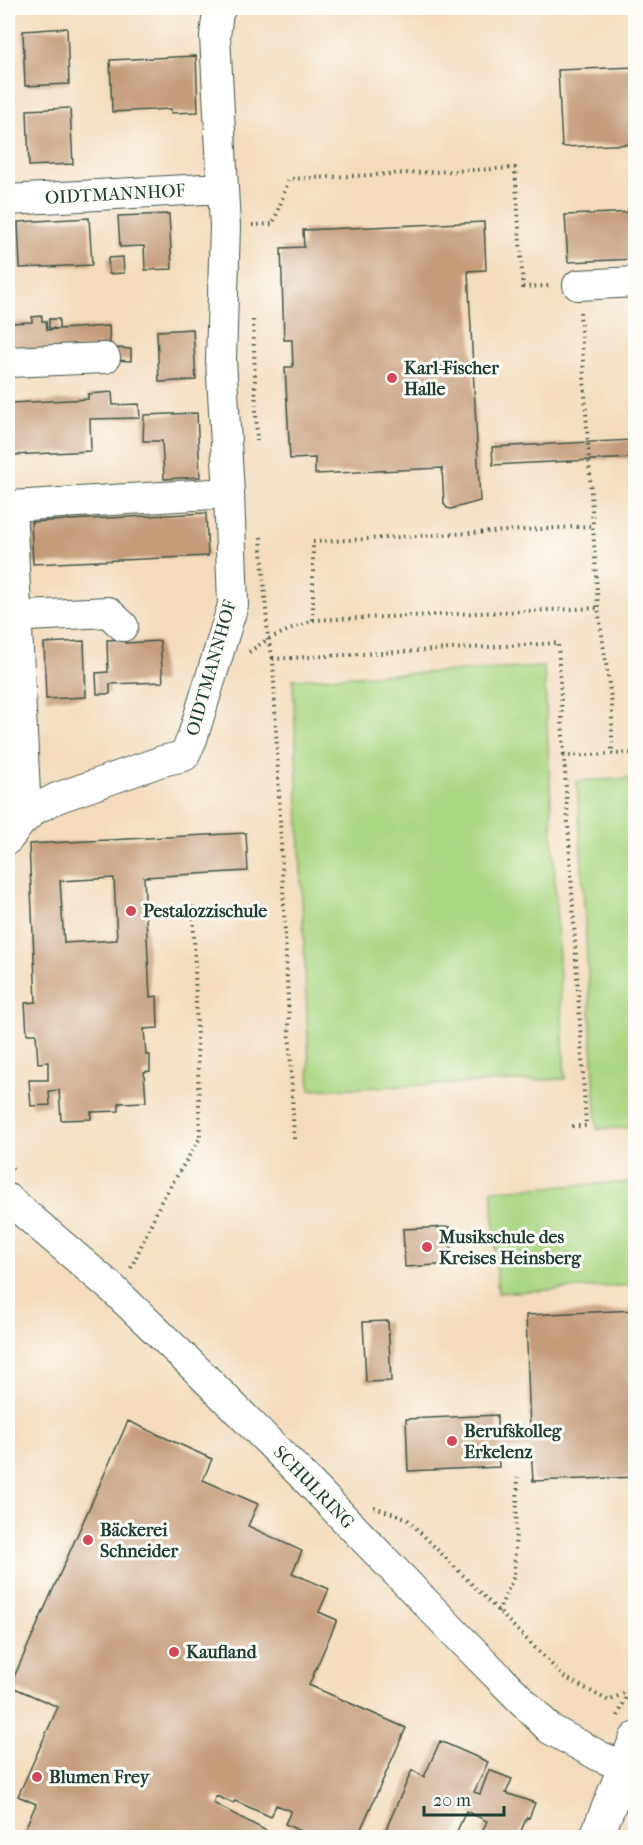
<svg xmlns="http://www.w3.org/2000/svg" width="643" height="1845" viewBox="0 0 643 1845" font-family="'IM FELL French Canon',serif">
<rect width="100%" height="100%" fill="#fdfcf7"/>
<filter id="ink" filterUnits="userSpaceOnUse"><feTurbulence type="fractalNoise" baseFrequency=".0167" numOctaves="2"/><feDisplacementMap in="SourceGraphic" scale="12" xChannelSelector="R" yChannelSelector="G"/><feConvolveMatrix kernelMatrix="1 2 1 2 8 2 1 2 1" color-interpolation-filters="sRGB"/></filter>
<filter id="wash" filterUnits="userSpaceOnUse"><feTurbulence type="fractalNoise" baseFrequency=".008" numOctaves="4" result="noise"/><feDisplacementMap in="SourceGraphic" scale="24" xChannelSelector="R" yChannelSelector="G"/><feGaussianBlur stdDeviation="1.35" result="paint"/><feColorMatrix in="noise" values="0 0 0 0 0 0 0 0 0 0 0 0 0 0 0 0 0 1.4 0 .05"/><feComposite in="paint" operator="in"/></filter>
<g filter="url(#wash)">
<rect width="100%" height="100%" fill="#f3dbbc"/>
<path fill="#acd783" stroke="#668a5c" stroke-width="1.5" d="M544,667L565,1079L310,1090L293,679Z
M635,778V1127L597,1129L577,781Z
M635,1182V1285L498,1293L492,1190Z"/>
<g id="blocks">
<path fill="#c49c7a" fill-rule="evenodd" d="M67,28L69,84L25,86L23,31Z
M196,56L198,112L171,113V109L112,112L110,60Z
M636,67V144L562,147L558,70Z
M70,108L73,164L29,166L27,110Z
M636,212V259L568,262L565,215Z
M169,214L172,269L145,270L144,246L120,247L118,216Z
M89,218L92,265L20,268L18,222Z
M484,222L486,270L468,271L480,501L451,509L447,508L444,504L442,468L315,474V458L290,459L285,367H293L292,340H284L281,248L304,247L303,230Z
M123,257L124,273L109,274L108,258Z
M42,316V321H46L47,330L59,329L49,328V319H59V329L109,326L110,348L10,353L9,331L11,323L32,322V317Z
M193,329L196,380L159,382L157,331Z
M116,348L131,349V361L116,360Z
M112,392L113,405L139,404L140,418L90,419L91,451L14,455L13,447H8V395H10L11,403L88,399V394Z
M197,413L200,477L164,479L162,441H143L144,415Z
M632,440L633,458L493,465L492,447Z
M206,513L208,556L33,564L31,522Z
M124,639L125,643L160,641L163,682L110,684V694H97L96,673L108,672L107,640Z
M84,641L86,697L46,699L44,643Z
M246,833L248,871L144,877L150,997L157,996L158,1028L144,1029L146,1055H150V1071L144,1072L146,1102L119,1103V1111L91,1112V1119L61,1120L59,1090L49,1091L50,1105L31,1106L29,1080H48V1062L38,1063L36,1034H27L25,1003L36,1002L29,844ZM114,878L117,940L64,943L60,881Z
M450,1227L452,1264L405,1267L403,1229Z
M636,1310V1477L533,1481L531,1448L498,1450L499,1467L408,1471L406,1419L497,1415V1432L530,1431L526,1315Z
M388,1321L391,1381L366,1382L363,1322Z
M128,1421L212,1459L203,1480L258,1504L248,1526L302,1551L292,1573L329,1589L319,1612L337,1620L309,1685L406,1728L357,1838L346,1836V1838H315L285,1824L291,1811L276,1805L271,1817L235,1801L233,1803L216,1796L213,1803L280,1838H21L36,1804L18,1796L58,1707L10,1686Z
M440,1741L488,1762L474,1792L480,1794L489,1770L512,1779L506,1793L535,1803L529,1818L527,1817L518,1838H492L482,1832L487,1821L466,1811L454,1838H409L406,1836L405,1838H382L412,1770L424,1777Z"/>
</g>
</g>
<g filter="url(#ink)">
<use href="#blocks" fill-opacity="0" stroke="#3f5548" stroke-width="1.5"/>
<g fill="none" stroke-linecap="round" stroke-linejoin="round">
<g stroke="#3f5548" stroke-width="32">
<path id="minor" d="M8,200L222,188
M578,285L636,282
M8,362L105,358
M8,506H11L25,794L35,809
M11,506L229,493
M8,617L108,612L123,626
M8,839L20,823L35,809L57,798L162,761L184,756L192,739L233,605L229,493L221,360L225,226L215,36L218,12L221,8
M8,1199L113,1289L197,1370L308,1481L456,1634L550,1729L601,1757L624,1766"/>
</g>
<g stroke="#3f5548" stroke-width="35">
<path id="major" d="M596,1838L636,1739"/>
</g>
<path stroke="#3f5548" stroke-width="4" stroke-dasharray="1.5 4.5" stroke-linecap="butt" d="M252,225L273,224L289,179L515,168L523,287L550,286
M580,312L598,608
M253,320L257,441
M261,537L268,639L273,659
M313,620V542L593,526
M249,652L268,639L313,620L598,608L612,705V754
M572,1126H586L564,756L636,753
M294,1139L273,659L558,643L564,756
M8,1164L17,1172
M131,1268L161,1202L200,1138L193,903
M374,1507L406,1518L564,1677L609,1701L629,1690L636,1693
M498,1612L514,1576L518,1477
M618,1716L629,1690L636,1669"/>
<use href="#minor" stroke="#fff" stroke-width="30"/>
<use href="#major" stroke="#fff" stroke-width="33"/>
</g>
</g>
<g fill="#d1495b" stroke="#fdfcf7" stroke-width="2">
<circle cx="392" cy="378" r="6"/>
<circle cx="131" cy="911" r="6"/>
<circle cx="427" cy="1247" r="6"/>
<circle cx="452" cy="1441" r="6"/>
<circle cx="88" cy="1540" r="6"/>
<circle cx="174" cy="1652" r="6"/>
<circle cx="37" cy="1777" r="6"/>
</g>
<g text-anchor="middle" stroke-width="6" stroke-linejoin="round" paint-order="stroke">
<g font-size="18" fill="#1f3d34" stroke="#fdfcf7">
<text transform="translate(115 194) rotate(-3)" y="6">OIDTMANNHOF</text>
<text transform="translate(211 668) rotate(-74)" y="6">OIDTMANNHOF</text>
<text transform="translate(314 1487) rotate(46)" y="6">SCHULRING</text>
</g>
<g font-size="18" font-weight="bold" fill="#1f3d34" stroke="#fdfcf7" text-anchor="start">
<text x="404" y="374">Karl-Fischer<tspan x="404" dy="21">Halle</tspan></text>
<text x="143" y="917">Pestalozzischule</text>
<text x="439" y="1243">Musikschule des<tspan x="439" dy="21">Kreises Heinsberg</tspan></text>
<text x="464" y="1437">Berufskolleg<tspan x="464" dy="21">Erkelenz</tspan></text>
<text x="100" y="1536">Bäckerei<tspan x="100" dy="21">Schneider</tspan></text>
<text x="186" y="1658">Kaufland</text>
<text x="49" y="1783">Blumen Frey</text>
</g>
</g>
<rect width="643" height="1845" fill="none" stroke="#fdfcf7" stroke-width="30"/>
<path d="M424 1806v9h80v-9" fill="none" stroke="#1f3d34" stroke-width="3"/>
<text x="433" y="1806" font-size="18" fill="#1f3d34" stroke="#fdfcf7" stroke-width="4.5" paint-order="stroke">20 m</text>
</svg>
